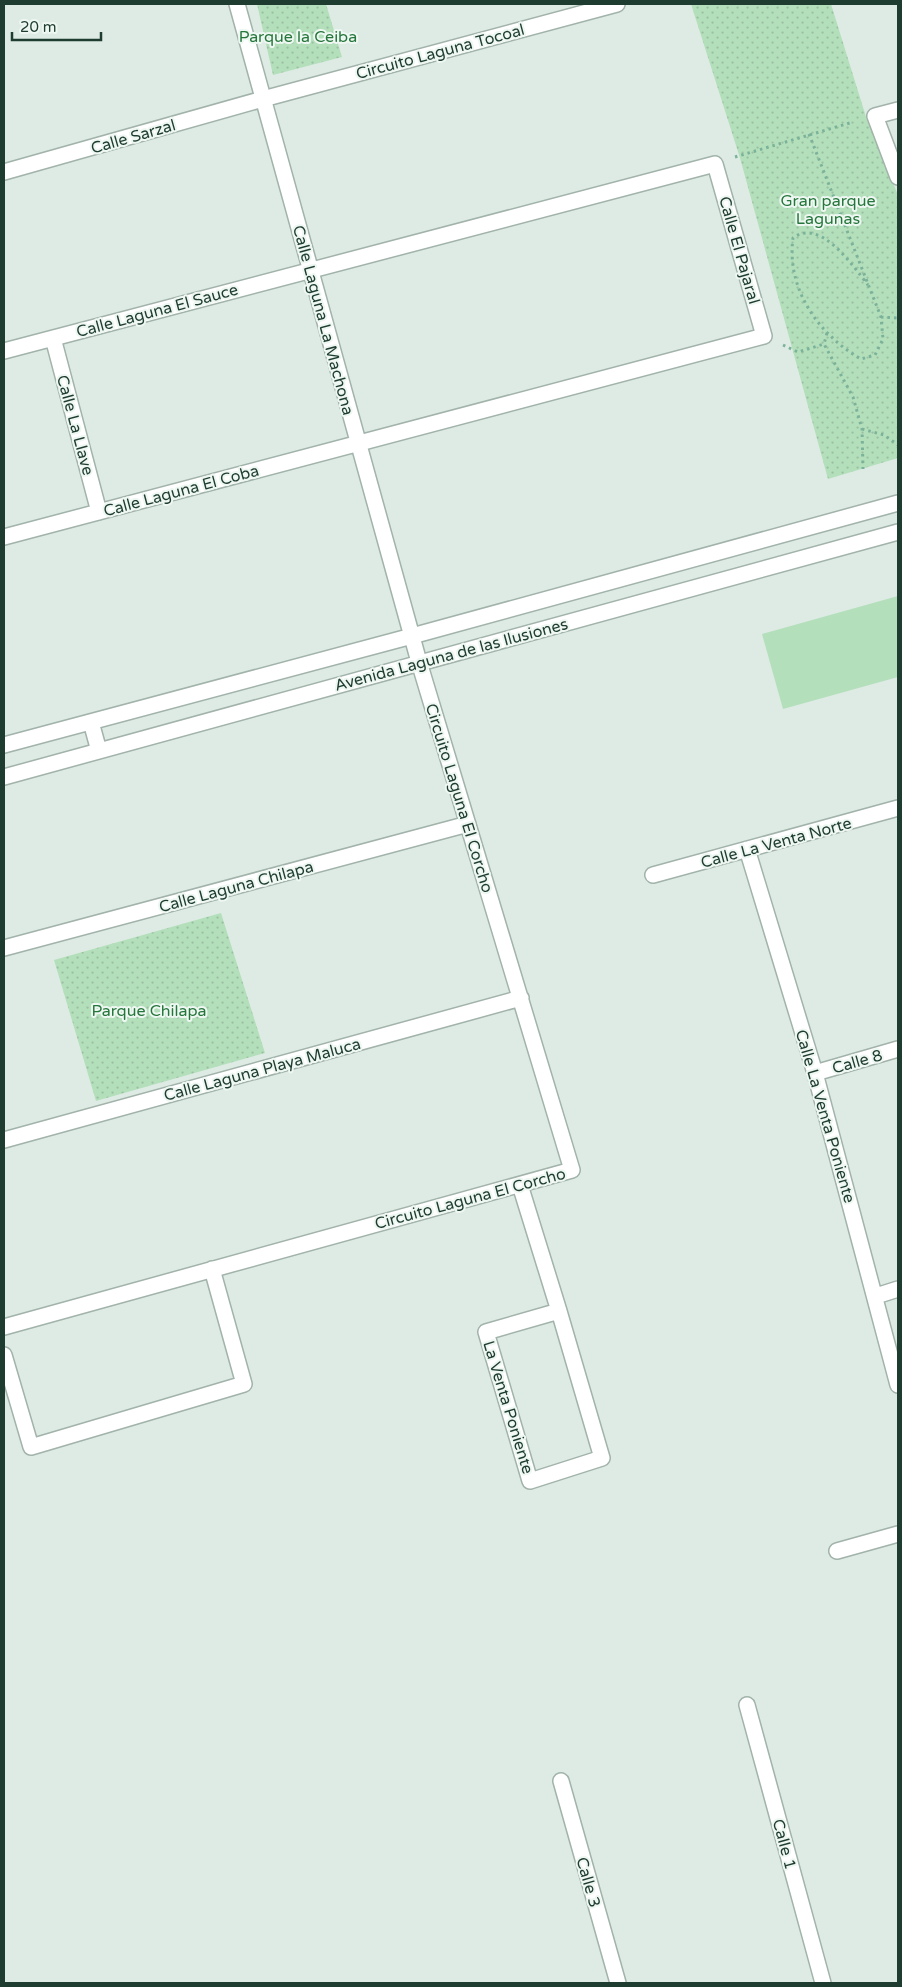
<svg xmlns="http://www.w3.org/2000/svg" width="902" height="1987" viewBox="0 0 902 1987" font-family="'Varela Round',sans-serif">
<defs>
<pattern id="park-dots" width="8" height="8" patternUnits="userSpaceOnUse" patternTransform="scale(1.25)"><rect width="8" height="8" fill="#b4dfbb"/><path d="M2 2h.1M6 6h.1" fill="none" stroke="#9ac0a1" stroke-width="1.8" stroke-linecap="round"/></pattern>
</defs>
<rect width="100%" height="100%" fill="#deebe4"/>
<path fill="#b4dfbb" d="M898,596V677L783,709L762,634Z"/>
<path fill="url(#park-dots)" d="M257,4H326L342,57L273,75Z
M691,4H831L867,120L898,195V458L828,479L740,158Z
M221,913L265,1053L96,1101L54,960Z"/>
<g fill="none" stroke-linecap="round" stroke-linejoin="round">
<g stroke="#a1b3aa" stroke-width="18">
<path id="minor" d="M898,110L875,116L898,177
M4,172L263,99L617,4
M53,338L99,512
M4,351L715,164L764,336L4,537
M91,722L99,751
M4,745L412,636L898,503
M4,777L898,532
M747,849L815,1073L898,1385
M653,875L898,808
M4,948L468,824
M815,1073L898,1049
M4,1140L521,998
M520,1185L559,1311L486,1332L530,1481L602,1458L559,1311
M876,1296L898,1289
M4,1327L572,1170L419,662L237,4
M4,1355L31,1447L244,1384L212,1269
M837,1551L898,1534
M747,1705L823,1983
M561,1781L618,1983"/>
</g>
<path stroke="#7bb29a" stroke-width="3" stroke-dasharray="2.5 4" stroke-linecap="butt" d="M809,134L881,317L883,339L875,355L861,359C819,335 786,289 793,238C820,217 853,266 868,285
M735,157L853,122
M881,317L898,318
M827,333L824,344L853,397L862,429L863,469
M783,345L798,352L824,344
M862,429L884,435L898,445"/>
<use href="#minor" stroke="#fff" stroke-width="15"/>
</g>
<g text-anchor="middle" stroke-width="4" stroke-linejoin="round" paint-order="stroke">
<g font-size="16" fill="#25763b" stroke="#eef7f2">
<text x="298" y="42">Parque la Ceiba</text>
<text x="828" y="206">Gran parque<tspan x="828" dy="18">Lagunas</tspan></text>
<text x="149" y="1016">Parque Chilapa</text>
</g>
<g font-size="16" fill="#1e3c30" stroke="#eef7f2">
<text transform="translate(440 51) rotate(-15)" y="6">Circuito Laguna Tocoal</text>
<text transform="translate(133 136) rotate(-16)" y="6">Calle Sarzal</text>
<text transform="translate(740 250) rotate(74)" y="6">Calle El Pajaral</text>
<text transform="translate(157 310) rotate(-15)" y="6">Calle Laguna El Sauce</text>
<text transform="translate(324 320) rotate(75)" y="6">Calle Laguna La Machona</text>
<text transform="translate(76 425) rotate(75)" y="6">Calle La Llave</text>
<text transform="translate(181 490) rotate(-15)" y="6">Calle Laguna El Coba</text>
<text transform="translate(451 654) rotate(-15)" y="6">Avenida Laguna de las Ilusiones</text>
<text transform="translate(460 798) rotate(73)" y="6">Circuito Laguna El Corcho</text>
<text transform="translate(776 842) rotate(-15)" y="6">Calle La Venta Norte</text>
<text transform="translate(236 886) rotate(-15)" y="6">Calle Laguna Chilapa</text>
<text transform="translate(857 1061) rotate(-16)" y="6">Calle 8</text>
<text transform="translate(262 1069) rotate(-15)" y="6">Calle Laguna Playa Maluca</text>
<text transform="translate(826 1116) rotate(74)" y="6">Calle La Venta Poniente</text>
<text transform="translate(470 1198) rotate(-15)" y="6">Circuito Laguna El Corcho</text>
<text transform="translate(509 1407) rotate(73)" y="6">La Venta Poniente</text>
<text transform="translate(785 1844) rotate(75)" y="6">Calle 1</text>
<text transform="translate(589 1882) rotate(74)" y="6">Calle 3</text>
</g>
</g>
<rect width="902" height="1987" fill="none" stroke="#1e3c30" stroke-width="10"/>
<path d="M12 32v8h89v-8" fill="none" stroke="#1e3c30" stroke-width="2.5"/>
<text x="20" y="32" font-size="15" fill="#1e3c30" stroke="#eef7f2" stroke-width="4" paint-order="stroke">20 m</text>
</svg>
